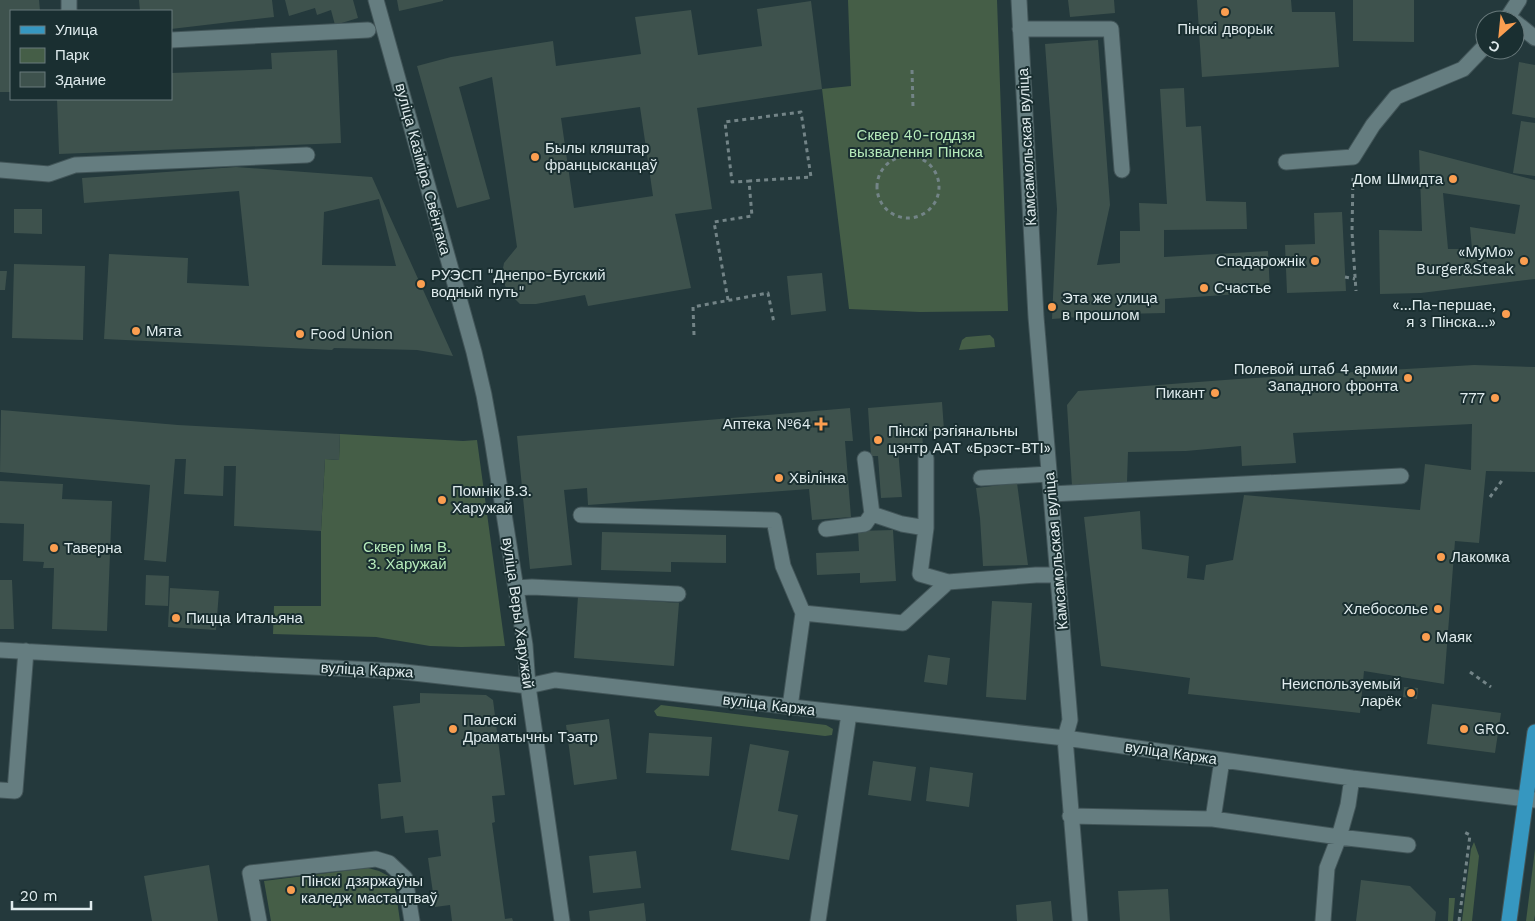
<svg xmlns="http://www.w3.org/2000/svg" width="1535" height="921" viewBox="0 0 1535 921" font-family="'Work Sans',sans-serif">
<rect width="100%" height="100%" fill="#24393c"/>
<path fill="#455e47" d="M848,0H997L1008,311L920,312L849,309L822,89L851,86Z
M990,335L994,339L995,347L959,350L962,340L966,337Z
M340,434L463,441L477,440L505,646L461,647L430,646L376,637L273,634L274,606H321V531L325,459L339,460Z
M661,705L826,725L833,729L832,735L825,736L657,716L654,711Z
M1474,842L1479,856L1472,921H1462L1471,849Z
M1535,849V915L1534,921H1526Z
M368,868L379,871L394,879L400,921H271L264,881Z
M1449,898H1455L1453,921H1448Z"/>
<path fill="#3e524d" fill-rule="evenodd" d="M0,0H39L40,11H11V92H0Z
M139,0H272L274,17L171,29V11H140Z
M285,0H353L358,18L335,25L331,10L317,15L315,8L289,16Z
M397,0H443V1L399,11Z
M1068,0H1114L1115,13L1070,17Z
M1197,0H1291L1292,12H1335L1339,67L1202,77Z
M1353,0H1414V42L1353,41Z
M811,1L822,89L697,108L712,209L675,214L691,288L588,306L585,295L536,304H520L509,293L501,278L504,263L517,247L492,77L459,87L490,199L457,208L417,66L451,57L553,41L556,66L641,54L635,17L691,10L698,55L762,46L757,9ZM640,107L653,196L574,208L561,118Z
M1098,40L1110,205L1097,265L1120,263V231H1140L1139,203L1167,204L1160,89L1184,88L1186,127L1201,126L1206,201L1246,202L1247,229L1164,230V257L1268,251L1270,292L1165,299V313L1121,314L1052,319L1057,209L1045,44Z
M337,50L341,143L59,154L57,99H171V73L272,69L271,53Z
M1519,62L1535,65V118L1512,114Z
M1521,121L1535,123V176L1513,173Z
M1419,150L1535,180V279L1421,293L1380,294L1379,230L1422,231ZM1443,193L1520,205L1515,234L1470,227L1472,249H1448Z
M236,167L372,177L453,356L417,350L334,348L332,350L104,339L109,254L188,258L187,283L249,286L239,191L84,203L82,178ZM379,199L396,266L322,265L324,212Z
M14,209H42V234L14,233Z
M1342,212L1346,291L1287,293L1285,245L1315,244L1314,213Z
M14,264L85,266L83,340L12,338Z
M0,271H7L5,290H0Z
M822,273L826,311L791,315L787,276Z
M1474,365L1535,367V472L1486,471L1479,543L1455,541L1444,684L1364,671L1360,713L1188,694L1190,678L1101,666L1084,517L1140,511L1142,549L1189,556L1187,578L1204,580L1206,565L1233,560L1244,495L1420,510L1425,464L1471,470L1472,424L1293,433L1296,463L1242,466L1241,446L1186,451L1128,452L1127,482L1072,486L1067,405L1078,391L1238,379Z
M942,402L944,430L922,432L923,447L898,449L902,497L881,498L878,456H871L868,408Z
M850,408L853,441H845L851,517L812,520L809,489L588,505L587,488L564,490L572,565L530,569L517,436Z
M1,410L178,425L340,434L339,460L325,459L321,531L234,526L236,466H224L223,496L184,494L186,459H175L166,562L144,560L150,485L0,472Z
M0,481L63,484L62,499L112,501L107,631L52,629L54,568H43L44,562L23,561L24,524L0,523Z
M1017,483L1028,565L983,566L980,518L976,488Z
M893,530L896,581L860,583V573L817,575L816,553L859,551L858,531Z
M602,532L726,535V563L671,562V572L601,570Z
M146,575L169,576L168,606L145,605Z
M0,580H12L14,629H0Z
M170,588L219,591L216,630L168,627Z
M578,596L679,603L674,666L574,658Z
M992,601L1032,603L1026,700L986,697Z
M928,655L950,658L947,685L924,682Z
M1404,687L1418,688L1417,699L1403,697Z
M420,693L486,695L493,700L505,795L492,796L495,822L492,823L505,919L512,918L513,921H452L450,905L435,907L428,858L441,856L438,830L405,833L403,816L381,819L378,784L401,782L393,706L420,703Z
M1432,704L1501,713L1495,753L1427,744Z
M609,719L617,779L574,785L566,725Z
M649,733L712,737L709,776L646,773Z
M750,744L789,751L778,811L798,815L789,860L731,850Z
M873,761L916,767L911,801L868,795Z
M930,767L973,773L969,807L926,801Z
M636,851L641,888L593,893L589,856Z
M209,865L218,921H152L144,876Z
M1361,880L1410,886L1436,912L1435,921H1356Z
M1168,889L1170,921H1120L1118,891Z
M1051,901L1053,921H1017L1016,905Z
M644,903L646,921H590L589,911Z"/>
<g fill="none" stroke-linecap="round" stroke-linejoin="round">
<g stroke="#425558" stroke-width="17">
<path id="minor" d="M69,0V11
M376,0L474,352L484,395L492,439L525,645L528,686L562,921
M1019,0L1036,317L1070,720L1065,738L1080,921
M1506,20L1519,0
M1515,22L1535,38
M1020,29H1111L1122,170
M171,40L368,30
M1286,162L1353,157L1373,125L1396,97L1463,69L1485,46
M0,170L49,174L75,165L307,155
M926,458V528L920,574L948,582
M865,459L872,514L902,524L926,528
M981,478L1049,474
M1051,494L1401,476
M581,515L774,520L783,566L803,613L790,707
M826,529L865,524L872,514
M516,588L532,587L678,594
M803,613L903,623L948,582L1036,575H1059
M0,650L271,665L396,671L528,686L555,680L1065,738L1352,778L1535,800
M0,790L15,791L26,651
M1070,816L1213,819L1339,837L1408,845
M1213,819L1222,760
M259,921L250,873L376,859L389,863L405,878L412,921
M818,921L849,714
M1323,921L1327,868L1339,837L1348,805L1352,778"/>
</g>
<g stroke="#425558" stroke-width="17">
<path id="major" d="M1509,921L1535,732"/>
</g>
<path stroke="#738487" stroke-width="3" stroke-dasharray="4 4" stroke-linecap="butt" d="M912,70L913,107
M877 187a31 31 0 1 1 62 0a31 31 0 1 1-62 0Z
M1353,178L1352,232L1356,291
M1345,277L1355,279
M728,300L714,222L752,216L749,181L811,177L801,112L725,122L732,182L749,181
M694,335L693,307L768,293L774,323
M1490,497L1503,479
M1470,672L1491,687
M1459,921L1470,835L1462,831"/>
<use href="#minor" stroke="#657d80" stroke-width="15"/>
<use href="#major" stroke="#3697c0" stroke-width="15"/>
</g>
<g fill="#fb9e50" stroke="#1a2f31" stroke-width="2">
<circle cx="1225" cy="12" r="5"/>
<circle cx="535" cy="157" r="5"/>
<circle cx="1453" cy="179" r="5"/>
<circle cx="1315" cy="261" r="5"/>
<circle cx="1524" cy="261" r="5"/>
<circle cx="421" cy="284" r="5"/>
<circle cx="1204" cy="288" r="5"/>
<circle cx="1052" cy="307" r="5"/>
<circle cx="1506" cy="314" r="5"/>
<circle cx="136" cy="331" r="5"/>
<circle cx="300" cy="334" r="5"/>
<circle cx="1408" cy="378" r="5"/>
<circle cx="1215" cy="393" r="5"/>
<circle cx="1495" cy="398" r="5"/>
<path d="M818.5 416.5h5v5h5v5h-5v5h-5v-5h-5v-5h5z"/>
<circle cx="878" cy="440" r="5"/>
<circle cx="779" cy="478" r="5"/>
<circle cx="442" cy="500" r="5"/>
<circle cx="54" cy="548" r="5"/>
<circle cx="1441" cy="557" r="5"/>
<circle cx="1438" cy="609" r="5"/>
<circle cx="176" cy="618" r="5"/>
<circle cx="1426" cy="637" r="5"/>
<circle cx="1411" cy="693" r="5"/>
<circle cx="453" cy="729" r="5"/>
<circle cx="1464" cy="729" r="5"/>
<circle cx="291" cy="890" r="5"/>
</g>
<g text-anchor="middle" stroke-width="4" stroke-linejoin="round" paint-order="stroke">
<g font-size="15" fill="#dfebed" stroke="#1a2f31" text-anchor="start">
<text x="1225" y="34" text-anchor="middle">Пінскі дворык</text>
<text x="545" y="153">Былы кляштар<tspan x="545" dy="17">францысканцаў</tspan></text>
<text x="1443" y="184" text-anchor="end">Дом Шмидта</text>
<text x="1514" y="257" text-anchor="end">«МуМо»<tspan x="1514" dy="17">Burger&amp;Steak</tspan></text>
<text x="1305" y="266" text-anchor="end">Спадарожнік</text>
<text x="431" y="280">РУЭСП "Днепро-Бугский<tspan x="431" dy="17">водный путь"</tspan></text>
<text x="1214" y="293">Счастье</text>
<text x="1062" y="303">Эта же улица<tspan x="1062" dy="17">в прошлом</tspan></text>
<text x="1496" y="310" text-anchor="end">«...Па-першае,<tspan x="1496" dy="17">я з Пінска...»</tspan></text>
<text x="146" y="336">Мята</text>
<text x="310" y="339">Food Union</text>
<text x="1398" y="374" text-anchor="end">Полевой штаб 4 армии<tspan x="1398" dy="17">Западного фронта</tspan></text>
<text x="1205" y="398" text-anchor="end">Пикант</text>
<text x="1485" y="403" text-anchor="end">777</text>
<text x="811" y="429" text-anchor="end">Аптека №64</text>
<text x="888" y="436">Пінскі рэгіянальны<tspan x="888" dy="17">цэнтр ААТ «Брэст-ВТІ»</tspan></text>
<text x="789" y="483">Хвілінка</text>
<text x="452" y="496">Помнік В.З.<tspan x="452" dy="17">Харужай</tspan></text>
<text x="64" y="553">Таверна</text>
<text x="1451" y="562">Лакомка</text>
<text x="1428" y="614" text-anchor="end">Хлебосолье</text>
<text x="186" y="623">Пицца Итальяна</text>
<text x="1436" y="642">Маяк</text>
<text x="1401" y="689" text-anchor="end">Неиспользуемый<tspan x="1401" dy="17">ларёк</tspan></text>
<text x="463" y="725">Палескі<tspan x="463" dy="17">Драматычны Тэатр</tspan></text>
<text x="1474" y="734">GRO.</text>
<text x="301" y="886">Пінскі дзяржаўны<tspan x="301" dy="17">каледж мастацтваў</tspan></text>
</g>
<g font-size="15" fill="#b6ebbb" stroke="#1a2f31">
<text x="916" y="140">Сквер 40-годдзя<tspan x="916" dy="17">вызвалення Пінска</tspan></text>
<text x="407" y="552">Сквер імя В.<tspan x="407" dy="17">З. Харужай</tspan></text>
</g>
<g font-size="15" fill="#dfebed" stroke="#1a2f31">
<text transform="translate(1027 147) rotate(-93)" y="5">Камсамольская вуліца</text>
<text transform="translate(423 169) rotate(75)" y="5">вуліца Казіміра Свёнтака</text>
<text transform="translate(1056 551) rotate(-95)" y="5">Камсамольская вуліца</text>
<text transform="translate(518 613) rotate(82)" y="5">вуліца Веры Харужай</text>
<text transform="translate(367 670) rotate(3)" y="5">вуліца Каржа</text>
<text transform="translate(769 705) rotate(7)" y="5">вуліца Каржа</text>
<text transform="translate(1171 753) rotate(8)" y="5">вуліца Каржа</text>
</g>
</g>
<rect x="10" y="10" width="162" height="90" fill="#1a2f31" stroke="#697a7c"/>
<rect x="20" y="26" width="25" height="8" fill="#3697c0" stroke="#697a7c"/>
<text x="55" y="35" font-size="15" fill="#dfebed">Улица</text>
<rect x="20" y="48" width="25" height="15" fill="#455e47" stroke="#697a7c"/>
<text x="55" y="60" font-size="15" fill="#dfebed">Парк</text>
<rect x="20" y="72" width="25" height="15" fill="#3e524d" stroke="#697a7c"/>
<text x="55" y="85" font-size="15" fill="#dfebed">Здание</text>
<g transform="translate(1500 35) rotate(207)"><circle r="24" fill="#1a2f31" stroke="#697a7c"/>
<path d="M0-4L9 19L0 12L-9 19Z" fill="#fb9e50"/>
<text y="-8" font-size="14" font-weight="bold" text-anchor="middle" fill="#dfebed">С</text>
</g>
<path d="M12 901v8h79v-8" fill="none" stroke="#dfebed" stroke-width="2.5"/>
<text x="20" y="901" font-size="15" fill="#dfebed" stroke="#1a2f31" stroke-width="4" paint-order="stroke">20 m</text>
</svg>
